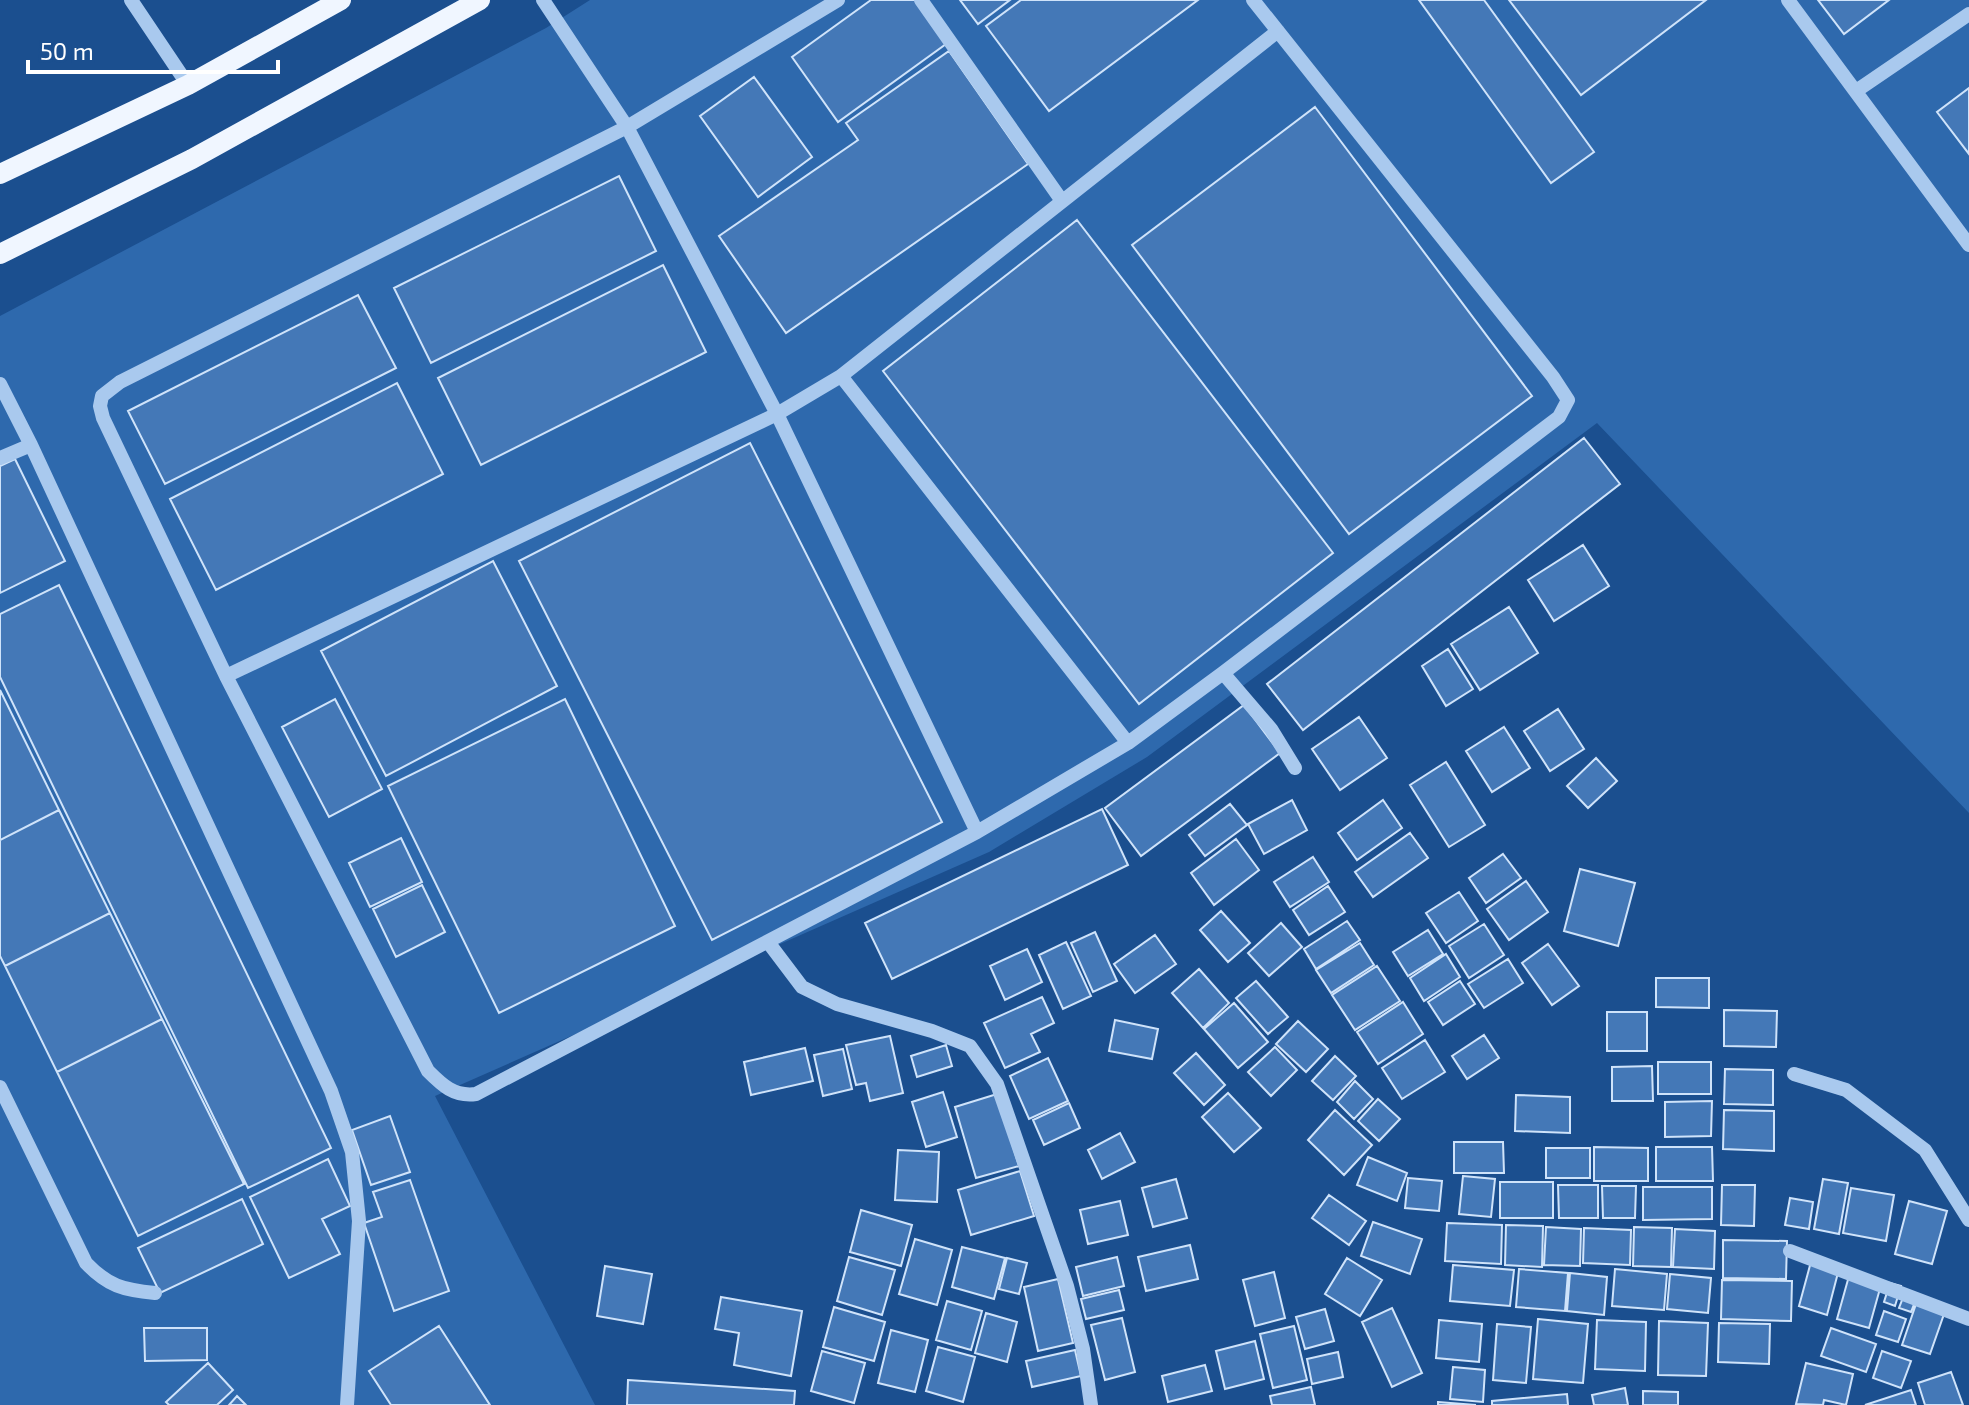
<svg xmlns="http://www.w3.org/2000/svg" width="1969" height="1405" viewBox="0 0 1969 1405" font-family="'Exo 2',sans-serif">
<rect width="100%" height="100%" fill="#1b4f8f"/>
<path fill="#2e69ad" d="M590,0H1969V813L1597,423L1147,757L989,852L435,1096L595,1405H0V316L546,28Z"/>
<path fill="#4478b7" stroke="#cfe3fa" stroke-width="2" d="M871,0H915L946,44L838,122L792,57Z
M960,0H1010L978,24Z
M1021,0H1198L1049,111L986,26Z
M1419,0H1484L1594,152L1551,183Z
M1509,0H1706L1581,95Z
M1818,0H1889L1844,34Z
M949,51L1028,164L786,333L719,236L858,140L846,123Z
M754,77L812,157L758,197L700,116Z
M1969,88V154L1937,112Z
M1315,107L1532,396L1349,534L1132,245Z
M619,176L656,251L431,363L394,288Z
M1077,220L1333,553L1139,704L883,371Z
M663,265L706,352L481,465L438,378Z
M358,295L396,368L165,484L128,411Z
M397,383L443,474L216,590L170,499Z
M1584,438L1620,484L1303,730L1267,684Z
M750,443L942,822L712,940L519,561Z
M15,459L65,561L0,593V466Z
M1583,545L1609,586L1554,621L1528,580Z
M493,561L557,686L386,776L321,651Z
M59,585L331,1148L248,1188L0,677V614Z
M1509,607L1538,653L1480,690L1451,644Z
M1448,649L1473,689L1446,706L1422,666Z
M0,690L59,810L0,840Z
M335,699L382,789L329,817L282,727Z
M565,699L675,926L499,1013L388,786Z
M1244,705L1280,753L1141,856L1105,808Z
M1558,709L1584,749L1550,771L1524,731Z
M1359,717L1387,758L1340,790L1312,749Z
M1504,727L1530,768L1492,792L1466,751Z
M1596,758L1617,781L1588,808L1567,786Z
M1446,762L1485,825L1449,847L1410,785Z
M1292,800L1307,830L1264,854L1248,824Z
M1383,800L1402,828L1357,860L1338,833Z
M1230,804L1247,825L1205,856L1189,835Z
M1102,809L1128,865L892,979L865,923Z
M59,810L110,913L5,966L0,956V840Z
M1410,833L1428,858L1373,897L1355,872Z
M401,838L422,882L370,907L349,863Z
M1236,839L1259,870L1214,905L1191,873Z
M1503,854L1521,878L1486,903L1469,878Z
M1313,857L1329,882L1290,907L1274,882Z
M1580,869L1635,883L1618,946L1564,931Z
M1526,881L1548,912L1509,940L1487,909Z
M422,885L445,932L396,957L373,909Z
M1328,886L1345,912L1309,935L1293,910Z
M1459,892L1478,921L1446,943L1426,913Z
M1221,911L1250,943L1228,962L1200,930Z
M110,913L162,1019L57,1072L5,966Z
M1347,921L1360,940L1316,969L1304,949Z
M1281,923L1302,947L1269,976L1248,953Z
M1484,924L1504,955L1469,978L1449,946Z
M1428,930L1443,954L1408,976L1393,952Z
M1095,932L1117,981L1093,992L1071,943Z
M1155,935L1176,964L1135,993L1114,964Z
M1066,942L1091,996L1063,1009L1039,955Z
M1360,943L1374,965L1331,993L1316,970Z
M1548,944L1579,986L1552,1005L1522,963Z
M1027,949L1042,982L1005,1000L990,966Z
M1446,954L1460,977L1424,1001L1410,978Z
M1508,959L1523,983L1484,1008L1468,984Z
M1377,966L1400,1001L1355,1030L1332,995Z
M1199,969L1229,1003L1203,1028L1172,993Z
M1656,978H1709V1008L1656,1007Z
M1256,981L1288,1017L1268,1034L1236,998Z
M1460,981L1475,1004L1443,1025L1428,1002Z
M1042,997L1054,1023L1031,1034L1040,1052L1005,1068L984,1023Z
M1403,1002L1423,1034L1378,1064L1357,1032Z
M1234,1003L1268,1042L1238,1068L1204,1029Z
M1724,1010L1777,1011L1776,1047L1724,1046Z
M1607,1012H1647V1051H1607Z
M162,1019L244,1184L138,1236L57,1072Z
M1115,1020L1158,1029L1152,1059L1109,1051Z
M1298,1021L1328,1049L1306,1072L1276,1044Z
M1484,1035L1499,1058L1467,1079L1452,1056Z
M890,1036L903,1093L870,1101L866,1083L856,1085L846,1045Z
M1425,1040L1445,1072L1402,1099L1382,1068Z
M946,1045L952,1066L917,1077L911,1056Z
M1275,1047L1297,1070L1271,1096L1248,1072Z
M805,1048L813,1081L751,1095L744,1062Z
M843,1049L852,1089L823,1096L814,1055Z
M1196,1053L1225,1085L1204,1105L1174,1073Z
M1335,1056L1356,1076L1333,1100L1312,1081Z
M1048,1058L1068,1101L1029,1119L1010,1076Z
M1658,1062H1711V1094H1658Z
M1652,1066L1653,1101H1612V1067Z
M1725,1069L1773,1070V1105L1724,1104Z
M1355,1081L1373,1099L1354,1119L1337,1102Z
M943,1092L957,1137L926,1147L912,1102Z
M1228,1093L1261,1128L1234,1152L1202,1117Z
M997,1094L1019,1166L976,1178L955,1107Z
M1516,1095L1570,1097V1133L1515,1131Z
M1378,1099L1400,1119L1379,1141L1358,1121Z
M1712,1101L1711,1136L1665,1137V1102Z
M1069,1103L1080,1128L1044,1145L1033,1120Z
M1335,1110L1372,1145L1344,1175L1308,1140Z
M1724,1110L1774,1111V1151L1723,1149Z
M390,1116L410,1172L371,1185L352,1130Z
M1120,1133L1135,1162L1102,1179L1088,1150Z
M1454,1142H1503L1504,1173H1454Z
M1594,1147L1648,1148V1181H1594Z
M1656,1147H1712L1713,1181H1656Z
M1546,1148H1590V1178H1546Z
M898,1150L939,1152L937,1202L895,1200Z
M1368,1157L1407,1173L1397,1201L1357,1185Z
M328,1159L350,1206L322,1219L340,1254L289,1278L250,1197Z
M1020,1171L1034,1216L971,1235L958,1190Z
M1463,1176L1495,1179L1491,1217L1459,1214Z
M1408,1178L1442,1181L1439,1211L1405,1208Z
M1176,1179L1187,1218L1153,1227L1142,1188Z
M1823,1179L1848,1183L1839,1234L1814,1229Z
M410,1180L449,1291L394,1311L364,1223L382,1217L373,1192Z
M1500,1182H1553V1218H1500Z
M1558,1185H1598V1218H1559Z
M1722,1185H1755L1754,1226L1721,1225Z
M1602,1186H1636L1635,1218H1603Z
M1643,1187H1712V1219L1643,1220Z
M1851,1188L1894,1195L1886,1241L1843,1233Z
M1329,1195L1366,1221L1349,1245L1312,1218Z
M1790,1198L1813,1202L1809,1229L1785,1225Z
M242,1199L263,1244L160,1293L138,1248Z
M1120,1201L1128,1235L1088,1244L1080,1210Z
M1909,1201L1947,1211L1932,1264L1895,1254Z
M861,1210L912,1225L901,1266L850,1252Z
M1373,1222L1422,1239L1410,1274L1361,1256Z
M1447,1223L1502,1225L1501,1264L1445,1261Z
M1506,1225L1543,1226L1542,1267L1505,1265Z
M1546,1227L1581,1229L1580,1266L1544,1265Z
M1634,1227L1672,1228L1671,1267L1633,1266Z
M1584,1228L1631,1230L1630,1265L1583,1263Z
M1675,1229L1715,1231L1714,1269L1673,1267Z
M915,1239L952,1250L937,1305L899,1294Z
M1723,1240L1787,1241L1786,1279L1723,1278Z
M1190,1245L1198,1279L1146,1291L1138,1257Z
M962,1247L1005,1258L994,1299L952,1287Z
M849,1257L895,1270L882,1315L837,1301Z
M1117,1257L1124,1286L1083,1296L1076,1267Z
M1007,1258L1027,1263L1019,1294L999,1289Z
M1347,1258L1382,1280L1360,1316L1325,1294Z
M1812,1258L1840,1265L1827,1315L1799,1306Z
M1453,1265L1514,1270L1510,1306L1450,1301Z
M605,1266L652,1274L643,1324L597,1316Z
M1519,1269L1568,1273L1565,1311L1516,1307Z
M1615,1269L1667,1274L1664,1310L1612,1306Z
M1274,1272L1285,1318L1255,1326L1243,1280Z
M1570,1273L1607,1277L1604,1315L1567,1311Z
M1670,1274L1711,1278L1708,1313L1667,1309Z
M1849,1276L1881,1285L1869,1328L1837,1319Z
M1058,1279L1073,1343L1038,1351L1024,1287Z
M1722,1280L1792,1281L1791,1321L1721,1319Z
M1890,1283L1901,1286L1895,1306L1884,1302Z
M1119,1290L1124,1310L1086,1319L1081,1299Z
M1906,1290L1918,1294L1911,1312L1899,1308Z
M721,1297L802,1311L791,1376L734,1365L739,1333L715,1329Z
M947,1301L982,1311L971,1350L936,1340Z
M1916,1304L1944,1314L1930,1354L1902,1345Z
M834,1307L885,1322L874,1361L823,1347Z
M1392,1308L1422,1373L1392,1387L1362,1322Z
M1325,1309L1334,1341L1305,1349L1296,1317Z
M1884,1311L1906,1319L1898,1342L1876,1335Z
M986,1313L1017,1322L1007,1362L975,1353Z
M1122,1318L1135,1372L1105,1380L1091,1325Z
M1538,1319L1588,1324L1583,1383L1533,1379Z
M1439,1320L1482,1324L1479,1362L1436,1358Z
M1597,1320L1646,1322L1645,1371L1595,1369Z
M1659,1321L1708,1323L1706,1376L1658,1375Z
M1719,1323L1770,1324L1769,1364L1718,1362Z
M1497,1324L1531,1327L1526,1383L1493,1380Z
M439,1326L490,1405H391L369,1371Z
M1294,1326L1307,1380L1273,1388L1260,1334Z
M144,1328H207V1360L145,1361Z
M1831,1328L1876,1344L1866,1372L1821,1356Z
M891,1330L928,1340L915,1392L878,1383Z
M1255,1341L1264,1379L1225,1389L1216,1351Z
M938,1347L975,1357L963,1402L926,1391Z
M1075,1350L1081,1376L1032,1387L1026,1361Z
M822,1351L865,1363L854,1403L811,1391Z
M1882,1351L1911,1361L1901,1388L1873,1378Z
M1338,1352L1343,1377L1312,1384L1307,1359Z
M208,1363L233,1390L217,1405H169L166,1402Z
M1806,1363L1853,1374L1846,1405L1824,1400L1823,1405L1796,1404Z
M1205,1365L1212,1391L1168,1402L1162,1376Z
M1453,1367L1485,1370L1483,1402L1450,1399Z
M1951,1372L1963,1405H1925L1918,1383Z
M628,1380L795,1391L794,1405H627Z
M1311,1387L1315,1405H1272L1270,1396Z
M1625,1388L1628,1405H1594L1592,1395Z
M1911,1390L1916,1405H1865Z
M1643,1391L1678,1392V1405H1643Z
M1567,1394L1568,1405H1492V1401Z
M237,1396L246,1405H229Z
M1438,1402L1476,1405H1438Z"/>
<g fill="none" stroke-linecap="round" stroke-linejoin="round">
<path stroke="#a9c9ee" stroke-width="14" d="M131,0L188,85
M543,0L627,127L777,414L977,832
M838,0L627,127L120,382L102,396L100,406L103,418L226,676L428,1071C442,1085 454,1097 476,1094L977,832L1128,743L1223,673L1559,417L1568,400L1553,377L1253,0
M921,0L1062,201
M1788,0L1969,245
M1856,91L1969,14
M841,376L1128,743
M0,384L31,445L331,1091L352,1152L359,1221L347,1405
M0,458L31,445
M1223,673L1271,729L1295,768
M226,676L777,414L841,376L1278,31
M768,942L802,987L837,1004L932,1031L970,1046L997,1084L1067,1286L1083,1349L1091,1405
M1794,1074L1846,1090L1925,1150L1969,1220
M0,1087L86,1263C108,1286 123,1290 155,1293
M1790,1251L1969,1319"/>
<path stroke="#f0f6ff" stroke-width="20" d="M0,174L188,85L341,0
M0,254L192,159L480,0"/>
</g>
<path d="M28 60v12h250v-12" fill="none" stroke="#ffffff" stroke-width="4"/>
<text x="40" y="60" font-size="24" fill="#ffffff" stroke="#1b4f8f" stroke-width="6" paint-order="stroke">50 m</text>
</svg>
